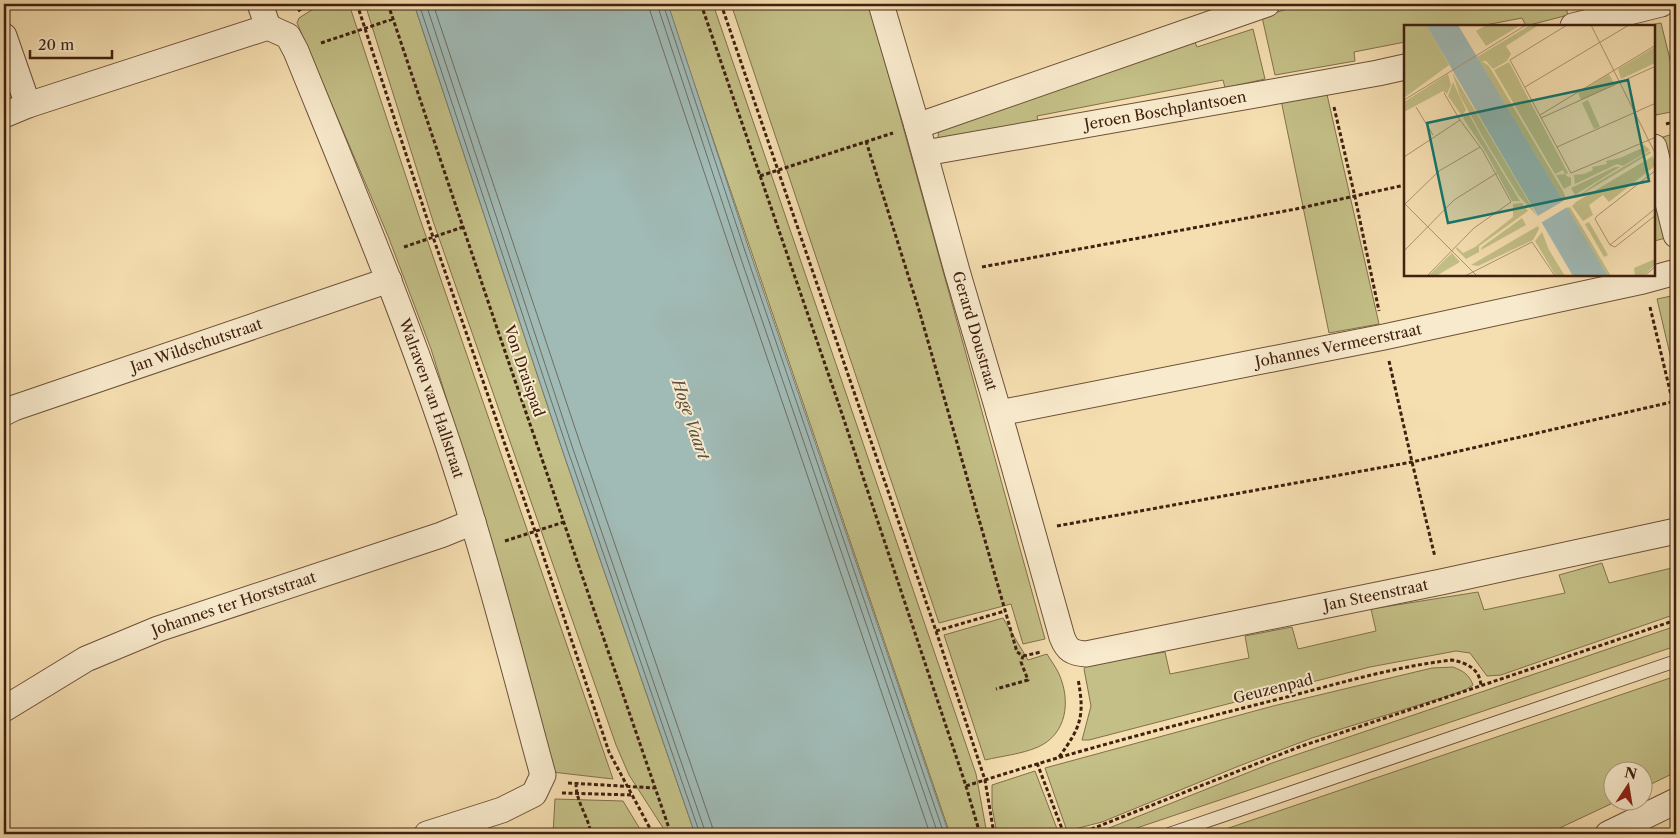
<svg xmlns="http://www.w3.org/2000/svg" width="1680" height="838" viewBox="0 0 1680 838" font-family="'Libre Caslon Text',serif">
<rect width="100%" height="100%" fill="#f5deb0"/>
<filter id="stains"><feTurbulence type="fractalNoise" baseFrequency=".004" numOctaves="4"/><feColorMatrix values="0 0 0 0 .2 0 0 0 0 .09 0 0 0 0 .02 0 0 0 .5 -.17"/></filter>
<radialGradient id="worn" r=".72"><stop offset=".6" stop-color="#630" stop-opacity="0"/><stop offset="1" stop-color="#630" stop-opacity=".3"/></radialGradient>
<path fill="#c3bf86" stroke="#82704b" d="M321,4H349L419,216L613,779L552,772L491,541L431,349L388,236L297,23L299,18Z
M365,4H414L563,452L695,834H667L629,775L616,745L433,221Z
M667,4H713L976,774L987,834H950Z
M731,4H869L1045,639L1023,644L1011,604L939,623Z
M1303,4H1565L1568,15L1526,26L1522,18L1480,26H1405V42L1354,52L1355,61L1275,75L1262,17Z
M1661,23L1676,84V111L1656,115L1654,104V26H1645Z
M1253,29L1265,79L1225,88L1223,80L1037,116L1039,124L941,140L938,137L939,130L1194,40L1197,47Z
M1326,90L1379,324L1329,333L1281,100Z
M1676,133V188L1663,137Z
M1654,185L1666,238L1654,241Z
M1676,295V380L1657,299Z
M1602,563L1609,583L1676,567V614L1501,675L1487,676L1470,653L1456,651L1370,667L1089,740H1082L1091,706L1084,669L1088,664L1165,652L1170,674L1249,658L1245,636L1292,627L1298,649L1376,631L1371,609L1478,592L1484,610L1565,593L1559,575Z
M1003,618L1028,660L1047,654C1051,661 1056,667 1059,674C1071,701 1067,734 1038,747C1022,754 1002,756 985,760L944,635Z
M1676,626V646L1119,834H1094L1272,763Z
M1453,667C1463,671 1469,674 1473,685L1465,690L1451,695L1312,738L1239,766L1102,822L1067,831L1045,768L1273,706L1432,668Z
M1676,676V772L1643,788L1642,770H1612V800L1617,801L1547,834H1211Z
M1035,771L1059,834H997L992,807V785Z
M555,799L623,801L643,834H553Z"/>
<path fill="#a0bab5" stroke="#7a7c73" d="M414,4H668L749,249L949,834H695L563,452Z"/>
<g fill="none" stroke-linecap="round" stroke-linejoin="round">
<path stroke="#706d62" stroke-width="1" d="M419,4L568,451L700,834
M426,4L573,449L706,834
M433,4L581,446L712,826L713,834
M650,4V11L732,255L930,834
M657,4L739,253L938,834
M663,4L745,251L944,834"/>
<g stroke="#6d5038" stroke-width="14">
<path id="service" d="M1169,834L1676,661"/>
</g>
<g stroke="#6d5038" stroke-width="27">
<g id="minor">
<path id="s1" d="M881,4L917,126L957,271L999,413L1062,637C1067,650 1072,653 1086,654L1441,582L1676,531"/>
<path d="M1573,26L1661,4"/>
<path id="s2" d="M268,27L288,36L296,51C355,196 416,340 463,490C493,584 517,680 543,775L534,794L502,810L427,834"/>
<path d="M4,36L28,105"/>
<path d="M4,115L28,105L268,27L260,4"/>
<path d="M917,126L1267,4"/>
<path d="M1654,147L1676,235"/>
<path id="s3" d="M925,153L1272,92L1378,73L1405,67"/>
<path id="s4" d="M4,413L14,408L389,280"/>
<path id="s5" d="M999,413L1384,337L1643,281L1676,272"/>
<path id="s6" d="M4,709L86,659L158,629L441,535L473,522"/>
<path d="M1608,834L1676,801"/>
</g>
</g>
<path stroke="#402010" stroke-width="3" stroke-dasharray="4 2.5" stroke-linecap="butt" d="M357,4L433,237L535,531L609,752L653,834
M388,4L499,334L671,834
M701,4L839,405L966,786L980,834
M721,4L936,631L985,780L994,834
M298,11L308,4
M1672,28L1676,45
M321,43L393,19
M1334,107L1355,197L1379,311
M1666,124L1676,121
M866,141L919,310L1017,652L1023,656L1021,662L1028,680L996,689
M760,176L893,133
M404,247L463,227
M982,267L1296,209L1405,185
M1650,307L1676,416
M1389,361L1412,462L1435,557
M1057,526L1412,462L1676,401
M505,541L564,522
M936,631L1005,611
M1023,656L1041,652
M1059,757C1081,727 1085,716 1078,679
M1037,763L1064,834
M568,783L655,788
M576,783C576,803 588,815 591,834
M966,786C1068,753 1171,726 1275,700C1334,685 1392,667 1452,660C1467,663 1480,669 1481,686
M562,793L633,795
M1079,834L1299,747L1676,620"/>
<use href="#service" stroke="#f8eacc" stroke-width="12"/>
<use href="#minor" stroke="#f8eacc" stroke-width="25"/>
</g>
<g text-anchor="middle" stroke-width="4" stroke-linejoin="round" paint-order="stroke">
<g font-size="15" fill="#402010" stroke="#f8eacc">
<text dy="5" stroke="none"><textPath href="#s3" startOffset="244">Jeroen Boschplantsoen</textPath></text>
<text dy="5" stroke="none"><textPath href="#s1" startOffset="340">Gerard Doustraat</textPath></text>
<text dy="5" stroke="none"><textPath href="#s4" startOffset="204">Jan Wildschutstraat</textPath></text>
<text dy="5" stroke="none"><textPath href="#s5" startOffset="346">Johannes Vermeerstraat</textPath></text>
<text transform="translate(524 371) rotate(71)" y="5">Von Draispad</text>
<text dy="5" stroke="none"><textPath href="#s2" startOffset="412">Walraven van Hallstraat</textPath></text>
<text dy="5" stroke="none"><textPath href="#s1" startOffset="986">Jan Steenstraat</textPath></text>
<text dy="5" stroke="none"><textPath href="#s6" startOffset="254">Johannes ter Horststraat</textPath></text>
<text transform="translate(1273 689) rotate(-14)" y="5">Geuzenpad</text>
</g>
<g font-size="16" font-style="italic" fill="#5d4e42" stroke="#f8eacc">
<text transform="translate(691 419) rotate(71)" y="6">Hoge Vaart</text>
</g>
</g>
<g transform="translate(1404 25)">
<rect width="251" height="251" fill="#f5deb0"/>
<path d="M0,0H22L45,40L0,73ZM83,0H117L82,21L72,6ZM126,0H135L102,21L107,29L103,36L89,44L82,36H78L85,41L159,166L162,173L159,176L73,32ZM251,22V38L217,54L214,44ZM105,37L164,148L161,150L167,153V160L160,164L152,150L161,149L159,145L151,149L90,45ZM48,47L102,138L133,191L115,171L80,114L56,71ZM44,49L47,60L43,69L39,66L0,87V77ZM205,49L211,60L177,75L174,68ZM49,57L62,85L58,91L44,71ZM184,75L196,102L190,104L178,78ZM64,88L78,113L116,176H108L83,129L59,93ZM239,119L246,125L219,141L213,139L171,159L170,150L180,149L189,145L188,142L203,139L202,136L216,133L238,123ZM246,126L247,128L170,174L194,157ZM249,131L251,141L205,177L199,170L185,180L189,190L179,196L168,181L172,177ZM211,142H216L171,170L167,163ZM118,178L124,186L75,221V227L62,234L52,224L53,222L59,228L71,222L109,192V179ZM166,182L207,251H204L163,183ZM118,193L122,200L77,225L78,222ZM185,197L204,230L200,232L181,199ZM134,201L135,204L129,215L74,241L67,240ZM138,207L145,225L161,251H152L131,216ZM48,228L56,237L32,251H24ZM251,234V240L239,251H231L230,243Z" fill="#c3bf86"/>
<path d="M22,0H54L204,251H169Z" fill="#a0bab5"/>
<path d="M161,175L165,181L135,199L132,192Z" fill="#f5deb0"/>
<path fill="none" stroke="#ad9270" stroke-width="1" d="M163,0L106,35L167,148L252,112M187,0L252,130M121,62L225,0M0,75L122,0M12,82L29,110M136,90L252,20M137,93L252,41M153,122L252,78M0,132L56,95L40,68M0,178L73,251M0,180L35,146L76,122M206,220L191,194L193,191L252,145M206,220L252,183M206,220L211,222L252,190M0,226L50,175L93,148M23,251L70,203L107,177L79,126L56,95M61,251L128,217L151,251M240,251L252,241"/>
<path fill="#0f766e" fill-opacity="0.15" stroke="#0f766e" stroke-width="2.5" d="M224,55L245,156L44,198L23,98Z"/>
<rect width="251" height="251" fill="none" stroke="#402010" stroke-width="2.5"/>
</g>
<rect width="1680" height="838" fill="none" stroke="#f5deb0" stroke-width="20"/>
<rect x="5" y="5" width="1670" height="828" fill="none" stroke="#402010" stroke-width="2.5"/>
<rect x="10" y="10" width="1660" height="818" fill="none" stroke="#402010"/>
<g transform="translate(1628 786) rotate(12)"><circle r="24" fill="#f8eacc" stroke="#ae9981"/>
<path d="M0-4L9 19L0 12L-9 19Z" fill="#8f2418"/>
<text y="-8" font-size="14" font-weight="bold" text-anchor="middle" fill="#402010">N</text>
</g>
<path d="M30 50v8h82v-8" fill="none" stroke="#402010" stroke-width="2.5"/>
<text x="38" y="50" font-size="15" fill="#402010" stroke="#f8eacc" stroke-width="4" paint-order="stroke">20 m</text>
<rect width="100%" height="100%" filter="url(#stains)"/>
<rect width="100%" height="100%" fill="url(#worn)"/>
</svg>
